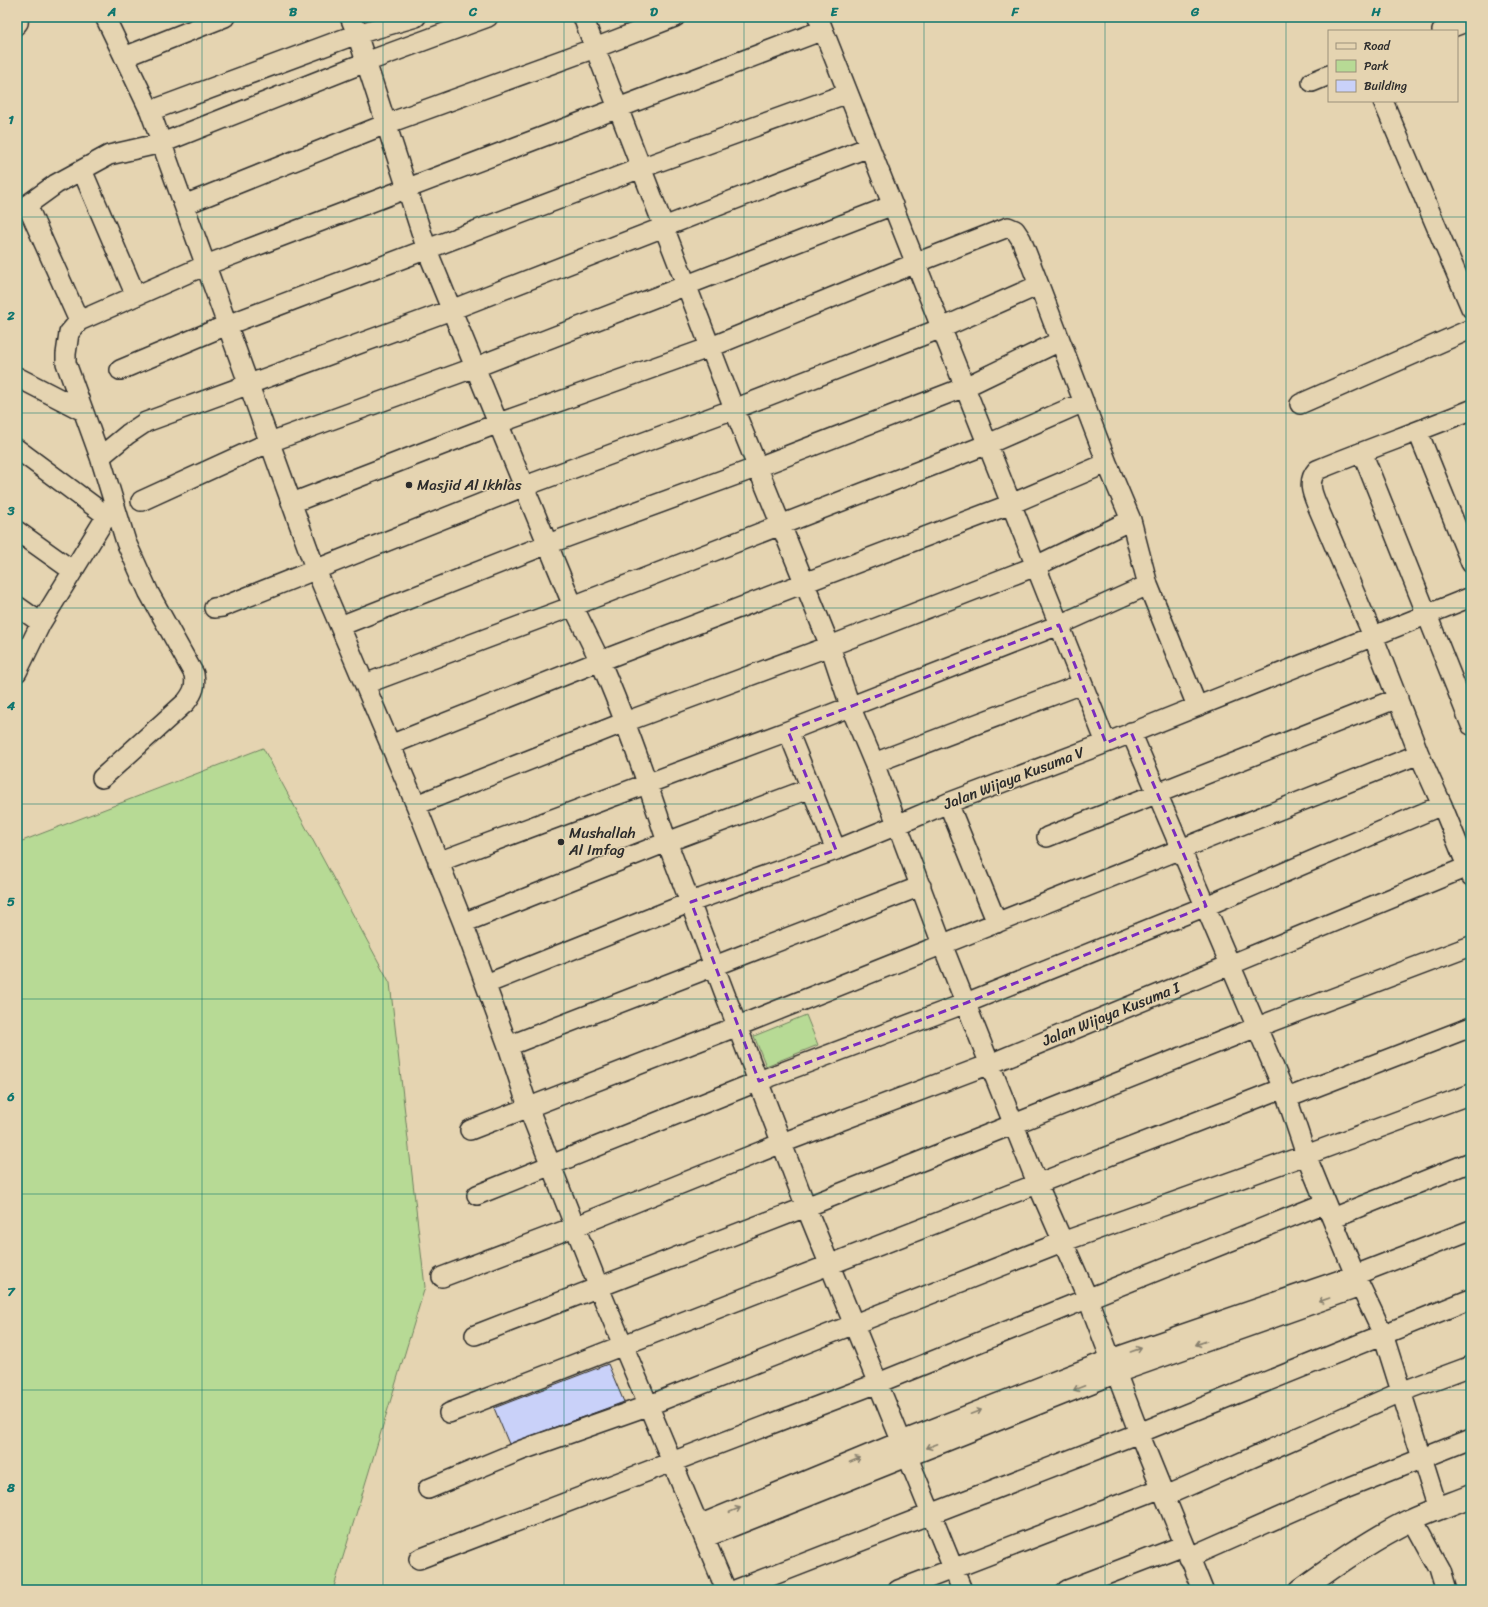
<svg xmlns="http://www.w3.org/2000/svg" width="1488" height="1607" viewBox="0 0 1488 1607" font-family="Sriracha,sans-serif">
<rect width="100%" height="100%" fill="#e5d4b1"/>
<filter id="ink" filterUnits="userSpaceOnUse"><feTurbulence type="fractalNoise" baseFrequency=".025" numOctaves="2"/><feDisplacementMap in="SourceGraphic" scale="8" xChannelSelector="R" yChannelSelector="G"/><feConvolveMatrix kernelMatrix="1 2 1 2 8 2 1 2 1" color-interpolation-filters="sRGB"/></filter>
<g filter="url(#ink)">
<path fill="#b7da95" stroke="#718260" d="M263,748L390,983L425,1287L333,1590H17V843Z
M806,1015L818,1045L766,1066L754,1036Z"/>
<path fill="#c9d1f9" stroke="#2b2b2b" d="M608,1364L624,1402L509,1444L494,1408Z"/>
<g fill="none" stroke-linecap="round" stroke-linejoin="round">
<g stroke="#2b2b2b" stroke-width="13">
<path id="lane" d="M17,30C22,26 24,24 22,17"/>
</g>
<g stroke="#2b2b2b" stroke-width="22">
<path id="street" d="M105,17L150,111L315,568L416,805L463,923L508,1046L528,1107L599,1288L726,1590
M350,17L357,34L427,250L573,606C582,624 591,643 600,661C626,720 647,781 667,842L806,1207L962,1590
M583,17L734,409L830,646L850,706L874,763L942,944L1037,1183L1088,1299L1139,1433L1203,1590
M818,17L1106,743
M1442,31L1471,20
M124,57L225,17
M1312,82L1329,75
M1383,101L1471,308
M150,111L357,34L416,17
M82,170L136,296
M184,205L386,124L595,48L675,17
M79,321L27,205L56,184L109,155L162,143L366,62L488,17
M120,370L227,325L641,168L848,93
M17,377L83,411
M1300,404L1471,329
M1471,410C1420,431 1368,449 1317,470C1307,481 1312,493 1317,505L1373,636L1419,754L1442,805L1471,876
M1418,432L1471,563
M17,449L107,516
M1362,452L1471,725
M100,457L128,434L146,422L451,310L869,147
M141,501L270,442L476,367L893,205
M292,503L499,423L711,347L916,263L1008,227L1015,230L1021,239L1039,285L1107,463L1131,520L1148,585
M17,531L73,571
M17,606L41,623
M214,608L222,607L525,486L734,409L942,328L1039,285
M340,626L548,544L758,467L965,387L1060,341
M17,672L41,623L114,504
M365,684L573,606L988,444L1084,402
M788,731L836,850
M1131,732L1287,1098L1306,1155L1355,1275L1383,1334L1438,1509
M390,745L600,661L1011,504L1107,463
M874,763L1082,684
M102,778L186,702C194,692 196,686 194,674L149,593L126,542L100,457L66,363V354L69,333L79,321L206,265L823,30
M948,803L997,923
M416,805L625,722L830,646L1036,566L1131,520
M1047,837L1398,698
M438,862L788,731L1059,625L1148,585L1197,706
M463,923L667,842L811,788
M486,984L691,902L836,850L897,825L948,803L1106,743L1471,597
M508,1046L921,886
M1287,1098L1471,1027
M470,1130L738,1026L1419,754
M477,1195L759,1081L966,1003L1206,906L1442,805
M1332,1218L1471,1162
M442,1277L574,1227L782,1143L990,1064L1467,867
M475,1335L806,1207L1257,1027L1471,946
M449,1413C728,1307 1005,1196 1283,1088
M428,1489L522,1450L647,1406L1062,1242L1306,1155L1471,1094
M1165,1496L1401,1392L1471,1366
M1412,1519L1440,1570L1446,1590
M699,1525L902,1441L1111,1359L1355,1275L1471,1230
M704,1538L1117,1373L1360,1287
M1189,1558L1203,1551L1332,1494L1471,1439
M419,1559L878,1383L1325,1203
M735,1590L1139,1433L1471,1299
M898,1590L1162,1488
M1067,1590L1184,1545"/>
</g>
<g stroke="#2b2b2b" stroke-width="25">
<path id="secondary" d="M1301,1590C1336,1564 1372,1539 1411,1520C1431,1511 1451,1504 1471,1496"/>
</g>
<use href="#lane" stroke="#e5d4b1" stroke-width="10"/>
<use href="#street" stroke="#e5d4b1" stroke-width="19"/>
<use href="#secondary" stroke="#e5d4b1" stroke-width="22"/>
</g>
<defs><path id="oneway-shaft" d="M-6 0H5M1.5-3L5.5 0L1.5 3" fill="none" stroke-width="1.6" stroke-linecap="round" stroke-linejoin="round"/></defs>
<g stroke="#88806e">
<use href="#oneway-shaft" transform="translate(1324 1300) rotate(161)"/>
<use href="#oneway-shaft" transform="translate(1201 1343) rotate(161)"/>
<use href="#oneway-shaft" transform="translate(1136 1350) rotate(-19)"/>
<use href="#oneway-shaft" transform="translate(1079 1388) rotate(159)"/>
<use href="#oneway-shaft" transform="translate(976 1412) rotate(-21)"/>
<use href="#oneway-shaft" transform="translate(932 1446) rotate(159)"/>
<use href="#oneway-shaft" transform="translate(855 1460) rotate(-23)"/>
<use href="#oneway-shaft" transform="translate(735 1510) rotate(-23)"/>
</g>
</g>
<path fill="none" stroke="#7b2cbf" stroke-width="3" stroke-dasharray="8 5" stroke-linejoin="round" d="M1059,625L1106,743L1131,732L1206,906L966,1003L759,1081L691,902L836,850L788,731Z"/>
<path fill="none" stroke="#0f766e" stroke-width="1" stroke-opacity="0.55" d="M202,17V1590M383,17V1590M564,17V1590M744,17V1590M924,17V1590M1105,17V1590M1286,17V1590M17,217H1471M17,413H1471M17,608H1471M17,804H1471M17,999H1471M17,1194H1471M17,1390H1471"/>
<g fill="#2b2b2b" stroke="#e5d4b1" stroke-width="1.5">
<circle cx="409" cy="485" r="4"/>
<circle cx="561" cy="842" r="4"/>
</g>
<g text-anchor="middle" stroke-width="3" stroke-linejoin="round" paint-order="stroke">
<g font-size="15" fill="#2b2b2b" stroke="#e5d4b1" text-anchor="start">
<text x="417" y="490">Masjid Al Ikhlas</text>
<text x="569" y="838">Mushallah<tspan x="569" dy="17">Al Imfag</tspan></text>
</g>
<g font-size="15" fill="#2b2b2b" stroke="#e5d4b1">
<text transform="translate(1014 778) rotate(-21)" y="5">Jalan Wijaya Kusuma V</text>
<text transform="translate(1111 1014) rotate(-22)" y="5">Jalan Wijaya Kusuma I</text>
</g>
</g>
<rect width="1488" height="1607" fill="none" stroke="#e5d4b1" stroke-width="44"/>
<rect x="1328" y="30" width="130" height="72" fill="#e5d4b1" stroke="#9b907b"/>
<rect x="1336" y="43" width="20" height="6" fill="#e5d4b1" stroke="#9b907b"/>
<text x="1364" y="50" font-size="12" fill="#2b2b2b">Road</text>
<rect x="1336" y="60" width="20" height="12" fill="#b7da95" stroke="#9b907b"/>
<text x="1364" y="70" font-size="12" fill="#2b2b2b">Park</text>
<rect x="1336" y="80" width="20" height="12" fill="#c9d1f9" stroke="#9b907b"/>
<text x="1364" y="90" font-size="12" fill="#2b2b2b">Building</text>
<rect x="22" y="22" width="1444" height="1563" fill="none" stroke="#0f766e" stroke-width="1.5"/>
<g font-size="13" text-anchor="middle" font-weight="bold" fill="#0f766e">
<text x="112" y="16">A</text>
<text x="293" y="16">B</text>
<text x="473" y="16">C</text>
<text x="654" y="16">D</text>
<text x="834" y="16">E</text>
<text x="1015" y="16">F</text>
<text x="1195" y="16">G</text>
<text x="1376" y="16">H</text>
<text x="11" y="124">1</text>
<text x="11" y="320">2</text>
<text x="11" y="515">3</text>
<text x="11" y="710">4</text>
<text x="11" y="906">5</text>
<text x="11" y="1101">6</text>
<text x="11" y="1296">7</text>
<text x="11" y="1492">8</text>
</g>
</svg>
